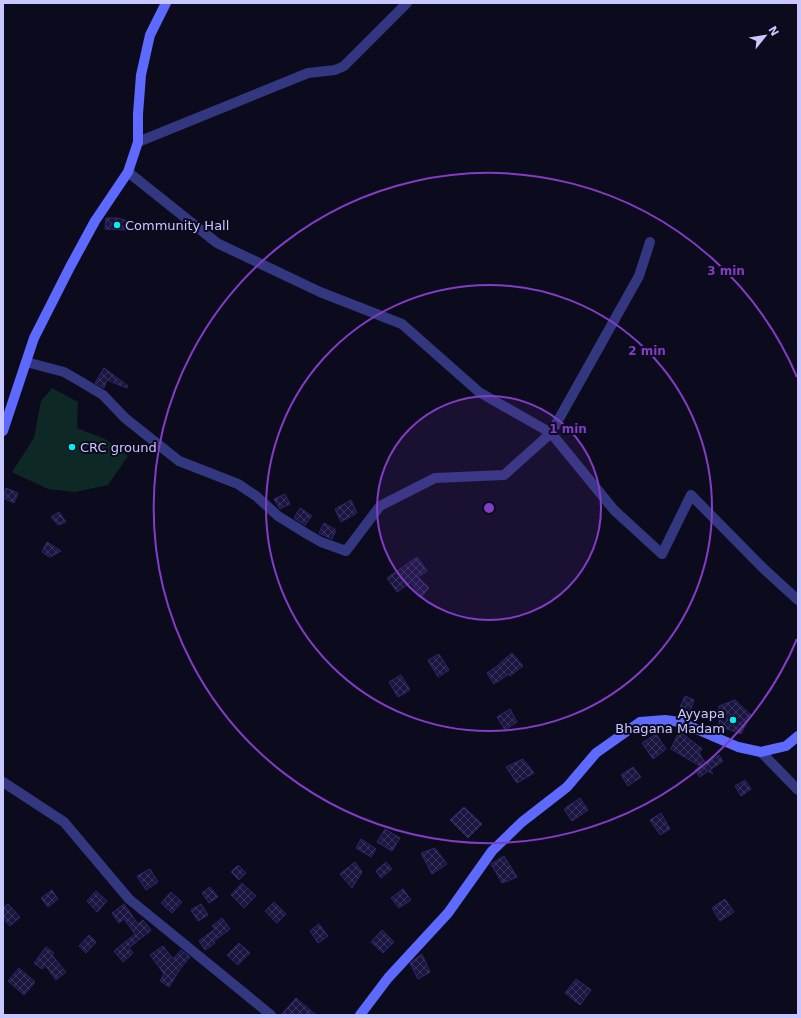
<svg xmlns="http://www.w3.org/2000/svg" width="801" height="1018" viewBox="0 0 801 1018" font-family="'DejaVu Sans',sans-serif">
<defs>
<pattern id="building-cross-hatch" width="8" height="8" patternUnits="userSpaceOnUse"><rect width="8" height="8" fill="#1a1640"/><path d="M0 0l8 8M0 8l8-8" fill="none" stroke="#3a365d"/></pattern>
</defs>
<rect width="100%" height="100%" fill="#0c0b1e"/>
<path fill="#0d2825" d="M52,388L78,402L77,428L105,439L128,456L108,485L75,492L48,489L12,472L34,438L41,401Z"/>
<path fill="url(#building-cross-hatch)" stroke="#2e266d" d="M106,218H118L128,221V230L105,229Z
M104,368L128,386L127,388L107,380L104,388L95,383Z
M6,488L18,493L14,503L3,498Z
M285,494L290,504L280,509L274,499Z
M351,500L357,513L341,522L335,509Z
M300,508L312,516L305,525L294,518Z
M59,512L66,522L58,525L51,517Z
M324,523L336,530L332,539L319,533Z
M47,542L61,551L50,557L42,552Z
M417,557L427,571L418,577L429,588L422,596L410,583L397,592L387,578Z
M512,653L523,666L510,676L509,674L494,684L487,673L500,664V663Z
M439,654L449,670L438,677L428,660Z
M401,675L410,690L398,697L389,682Z
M685,696L694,700L690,711L680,707Z
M735,700L751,715L741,734L719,726V706Z
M510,709L517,722L505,730L497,717Z
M679,731L702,749L699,753L706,764L719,755L723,761L710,770L713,774L708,771L700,777L695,770L700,766L671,749Z
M656,734L666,749L653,759L642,743Z
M523,759L534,773L517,783L506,767Z
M633,767L641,777L628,786L621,775Z
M745,780L751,789L741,796L735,786Z
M580,798L588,810L572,821L564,809Z
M464,807L482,824L468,838L450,820Z
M661,813L670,829L660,835L650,820Z
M385,829L400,838L392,851L377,842Z
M361,839L376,849L371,857L356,848Z
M435,848L447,864L432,874L421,853Z
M504,856L517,877L502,883L491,864Z
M355,862L362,872L352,888L340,874Z
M386,862L392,869L381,878L376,871Z
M238,865L246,873L239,880L231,872Z
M150,869L158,882L146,890L137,876Z
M242,883L256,896L244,908L231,895Z
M210,887L218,897L209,903L202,893Z
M403,889L411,900L399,908L391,898Z
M52,890L58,899L48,907L41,898Z
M96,891L107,901L97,912L87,901Z
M171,892L182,902L172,913L161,903Z
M725,899L734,912L720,921L712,908Z
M274,902L286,914L277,923L265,911Z
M8,904L20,917L10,926L3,918V908Z
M124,904L138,924L143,920L151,930L129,948L133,953L123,962L114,951L135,934L124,919L119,923L112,913Z
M201,904L208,915L198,921L191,910Z
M222,918L230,929L214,941L215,943L205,950L199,941L215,929L212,926Z
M319,924L328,936L318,943L310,931Z
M382,930L394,942L383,953L371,942Z
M89,935L96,942L86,953L79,946Z
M239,943L250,953L238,965L227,955Z
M163,946L173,959L181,950L190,957L180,969L169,987L160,981L164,974L150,955Z
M46,947L54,953L52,955L66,972L56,980L45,965L42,969L34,963Z
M422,954L430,972L418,979L410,963Z
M19,968L35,982L24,995L8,981Z
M576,979L591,990L580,1005L565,993Z
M296,998L316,1015H281Z"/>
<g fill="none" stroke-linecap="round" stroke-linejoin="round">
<path stroke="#33377f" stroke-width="10" d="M138,142L308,73L335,70L344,66L407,3
M128,172L217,243L320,292L402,324L479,392L551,433L614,510L662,554L691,495L764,569L798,600
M26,362L64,372L83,383L103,395L125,418L179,461L238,484L256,496L278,516L307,534L321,542L346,551L380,506L435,478L504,475L551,433L639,276L650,242
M761,752L798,790
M3,782L64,822L129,899L271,1015"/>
<path stroke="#5e69ff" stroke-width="10" d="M3,431L34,338L70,267L95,221L128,172L138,142V114L141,75L150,35L166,3
M360,1015L388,978L448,913L492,851L522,822L567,787L596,753L640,722L665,720L680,722L738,747L761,752L786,746L798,736"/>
</g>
<circle cx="489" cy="508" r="112" fill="#833cc5" fill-opacity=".12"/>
<g fill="none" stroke="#833cc5" stroke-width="2">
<circle cx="489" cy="508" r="112"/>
<circle cx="489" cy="508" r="223"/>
<path d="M797 639A335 335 0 1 1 797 377"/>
</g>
<g fill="#00f0f2" stroke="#0c0b1e" stroke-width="1.5">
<circle cx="117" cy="225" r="4"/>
<circle cx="72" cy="447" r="4"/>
<circle cx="733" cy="720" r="4"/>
</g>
<g text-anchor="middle" stroke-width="4" stroke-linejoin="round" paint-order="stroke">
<g font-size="13" fill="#c9c7ff" stroke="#0c0b1e" text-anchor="start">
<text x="125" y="230">Community Hall</text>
<text x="80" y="452">CRC ground</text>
<text x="725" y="718" text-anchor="end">Ayyapa<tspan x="725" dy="15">Bhagana Madam</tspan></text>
</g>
</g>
<circle cx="489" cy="508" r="6" fill="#833cc5" stroke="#0c0b1e" stroke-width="2"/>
<g font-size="12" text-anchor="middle" font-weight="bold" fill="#833cc5" stroke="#0c0b1e" stroke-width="4" stroke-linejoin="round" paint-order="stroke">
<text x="726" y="275">3 min</text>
<text x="647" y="355">2 min</text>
<text x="568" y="433">1 min</text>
</g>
<rect width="801" height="1018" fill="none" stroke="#c9c7ff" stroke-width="8"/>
<g transform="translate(765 36) rotate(60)" stroke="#0c0b1e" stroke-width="3" paint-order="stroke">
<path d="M0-3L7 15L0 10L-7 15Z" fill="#c9c7ff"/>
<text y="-6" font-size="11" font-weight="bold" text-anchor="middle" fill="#c9c7ff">N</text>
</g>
</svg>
